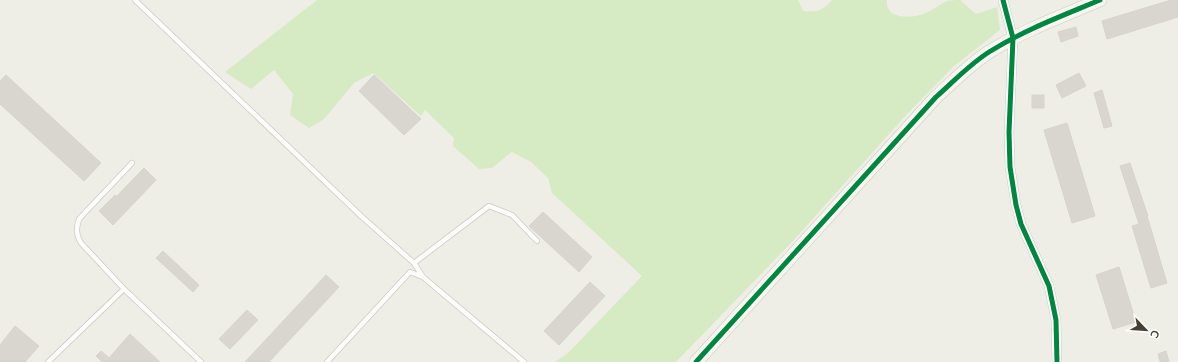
<svg xmlns="http://www.w3.org/2000/svg" width="1178" height="362" viewBox="0 0 1178 362" font-family="Mulish,sans-serif">
<rect width="100%" height="100%" fill="#eeede6"/>
<path fill="#d6ebc4" d="M317,0H798L803,11C816,13 824,10 832,0H887C885,20 912,19 926,13C933,10 940,4 947,1C951,0 956,0 960,0L976,14L997,7L1000,30L954,66L907,114L791,243L676,362H555L568,353L642,276L552,193L548,178L531,162L512,152L492,168L479,169L453,146L454,138L425,110L421,116L373,73L354,83L324,119L309,128L290,115L293,94L274,70L251,89L225,72Z"/>
<path fill="#d8d6cf" stroke="#d6d4cc" d="M1171,0H1178V17L1107,39L1102,21Z
M1076,27L1078,36L1061,42L1058,32Z
M1079,73L1086,86L1062,98L1056,85Z
M6,75L101,163L84,181L0,104V81Z
M374,75L421,119L404,135L359,91Z
M1102,90L1112,126L1104,128L1094,93Z
M1032,95H1044V108H1032Z
M1067,123L1095,216L1072,223L1044,130Z
M1130,163L1148,216H1147L1167,283L1151,288L1132,226L1139,224L1120,166Z
M144,168L156,180L113,225L99,211L115,195L116,197Z
M543,212L592,257L579,272L529,226Z
M163,251L199,285L193,292L156,258Z
M1119,267L1136,322L1113,329L1096,275Z
M326,275L339,287L269,362H245Z
M590,282L605,296L559,345L544,331Z
M247,310L258,320L230,349L219,339Z
M15,326L39,346L25,362H0V345Z
M130,334L160,362H102L96,356L101,351L109,358Z
M1166,351L1169,362H1160L1158,354Z"/>
<g fill="none" stroke-linecap="round" stroke-linejoin="round">
<g stroke="#cccbc4" stroke-width="6">
<path id="lane" d="M135,0L361,216L414,263L423,277
M132,163L79,219C76,229 76,234 81,243L124,289L201,362
M414,263L489,206L512,215L537,241
M48,362L124,289
M327,362L410,272L423,277L524,362"/>
</g>
<g stroke="#cccbc4" stroke-width="10">
<path id="street" d="M1003,0L1013,38L1009,132L1010,167L1016,205L1021,224L1049,286L1056,320L1057,362"/>
</g>
<g stroke="#ceccbd" stroke-width="14">
<path id="secondary" d="M696,362L936,97C953,82 970,64 989,52C1024,30 1062,16 1100,0"/>
</g>
<use href="#lane" stroke="#fcfcfb" stroke-width="4.5"/>
<use href="#street" stroke="#fcfcfb" stroke-width="9"/>
<use href="#secondary" stroke="#f6f5ec" stroke-width="13"/>
<g stroke="#fff" stroke-width="8">
<path id="cycleway" d="M1003,0L1013,38L1009,132L1010,167L1016,205L1021,224L1049,286L1056,320L1057,362
M696,362L936,97C953,82 970,64 989,52C1024,30 1062,16 1100,0"/>
</g>
<use href="#cycleway" stroke="#00873e" stroke-width="5"/>
</g>
<g transform="translate(1146 330) rotate(115)" stroke="#ffffff" stroke-width="3" paint-order="stroke">
<path d="M0-3L7 15L0 10L-7 15Z" fill="#444033"/>
<text y="-6" font-size="11" font-weight="bold" text-anchor="middle" fill="#444033">С</text>
</g>
</svg>
